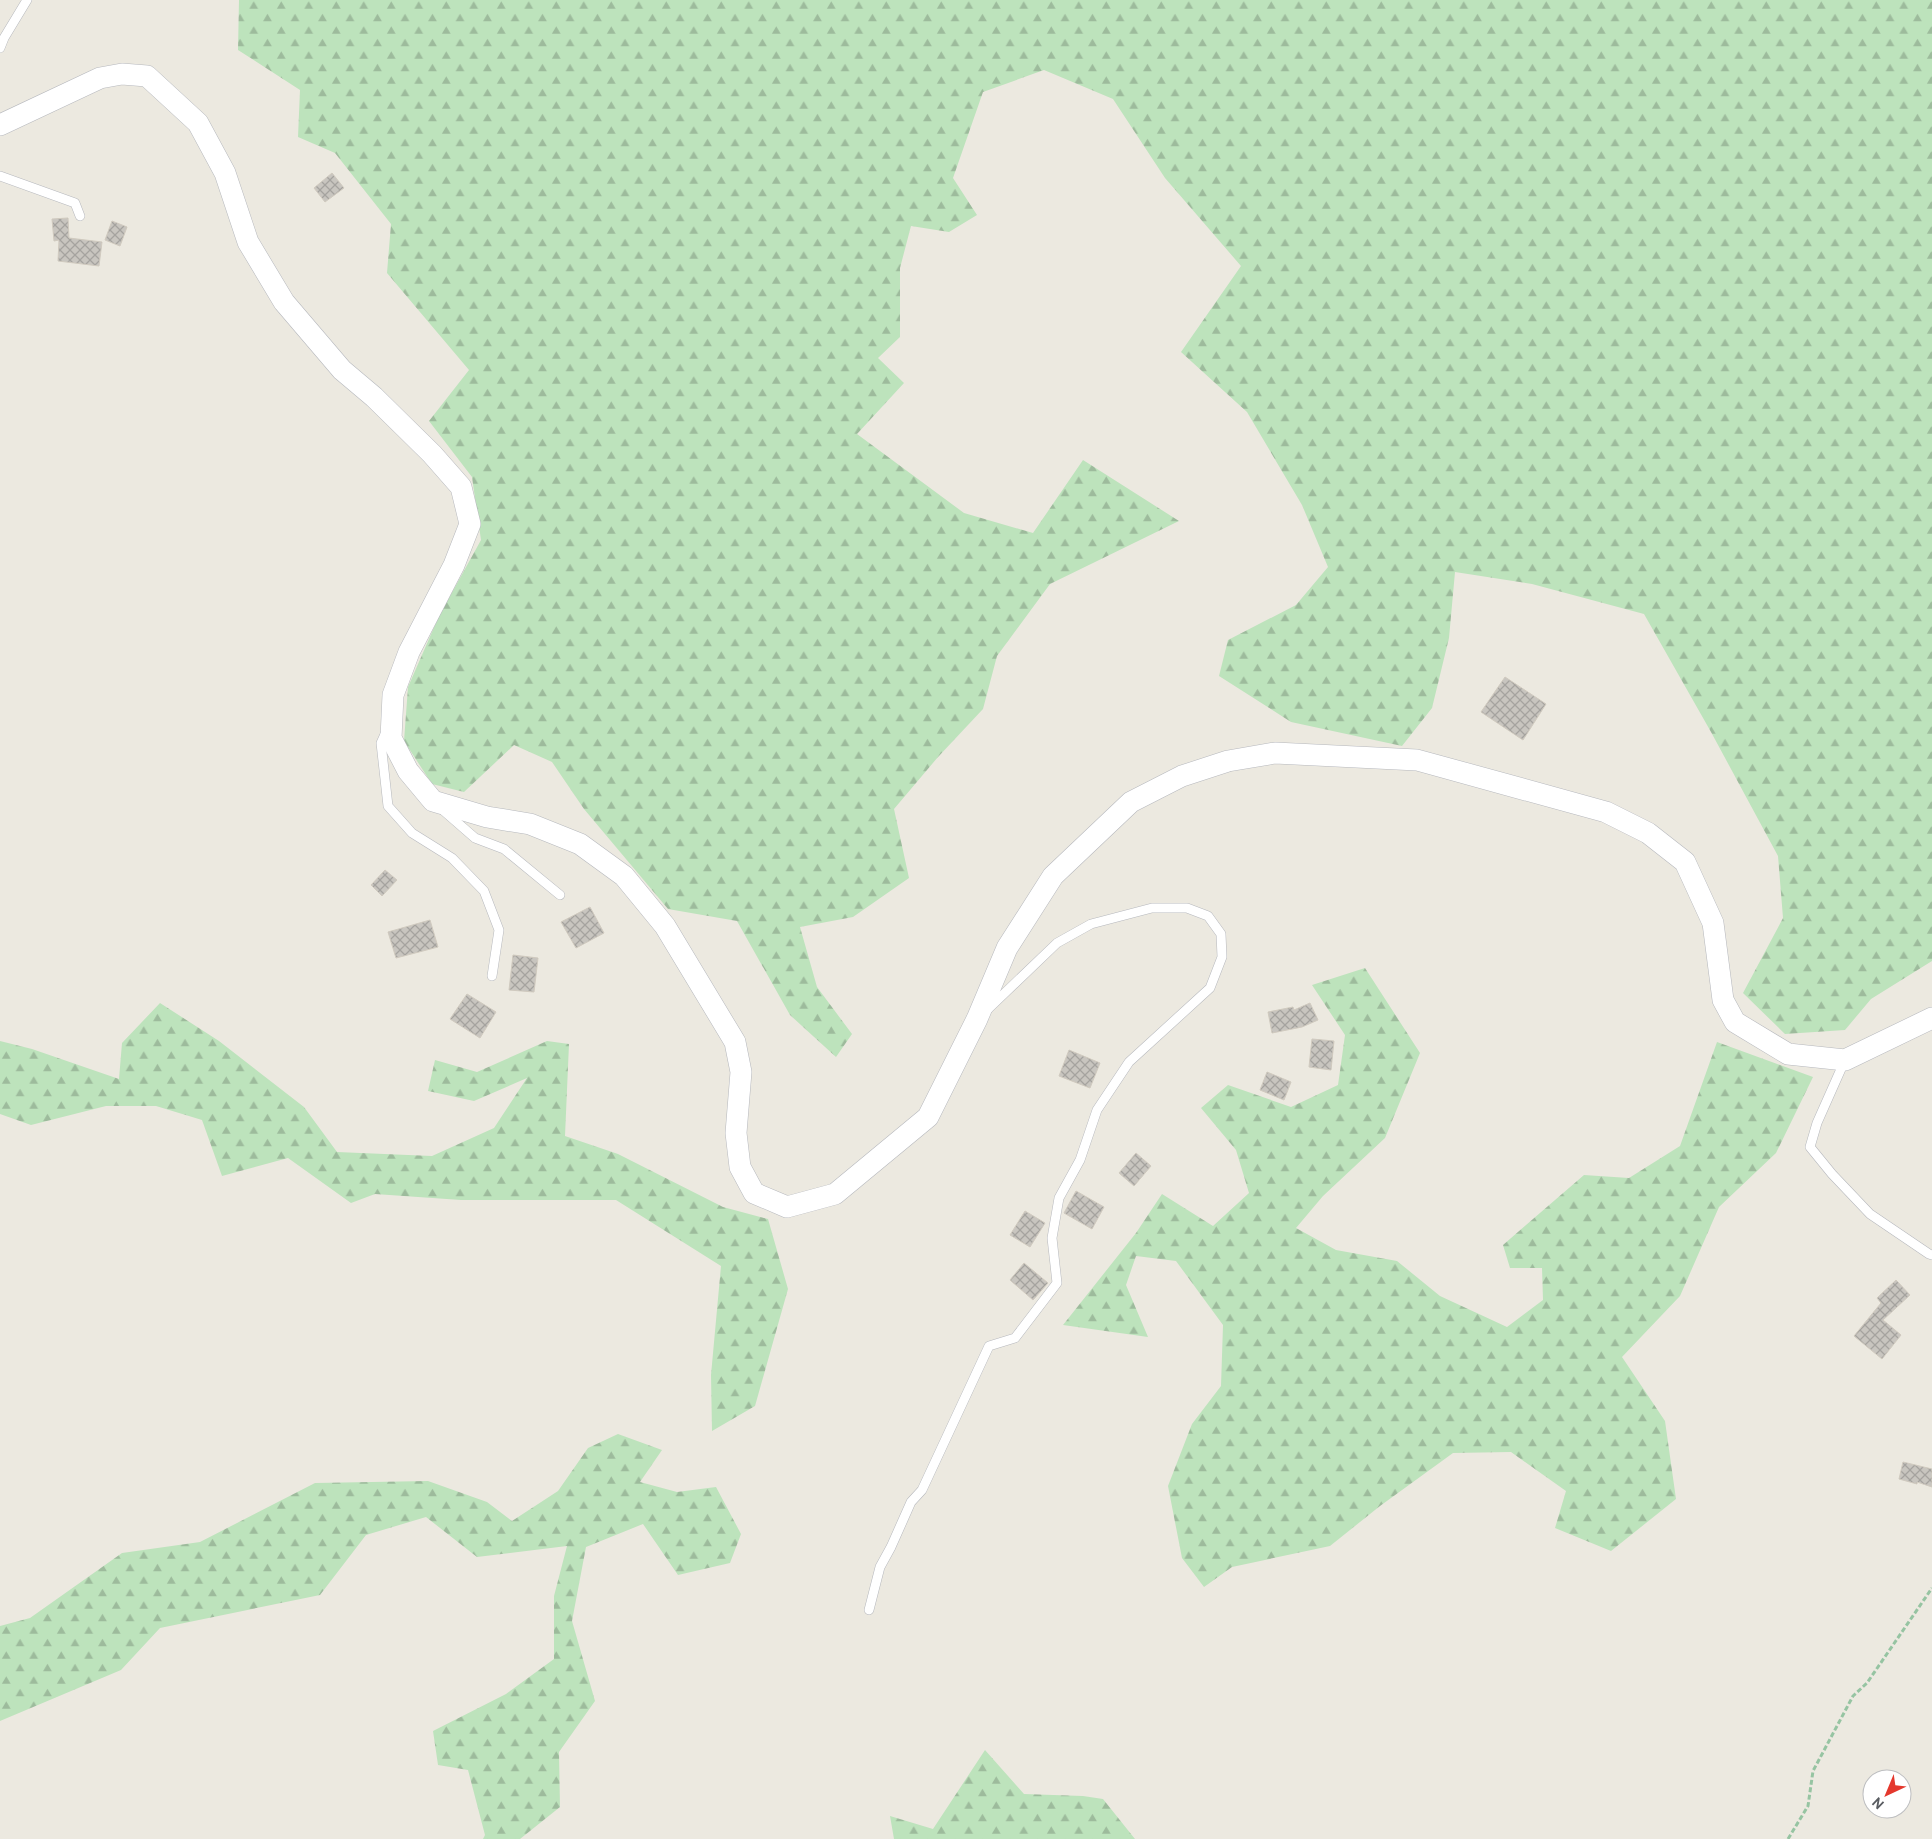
<svg xmlns="http://www.w3.org/2000/svg" width="1932" height="1839" viewBox="0 0 1932 1839" font-family="Overpass,sans-serif">
<defs>
<pattern id="forest-firs" width="22" height="20" patternUnits="userSpaceOnUse" patternTransform="scale(1.25)"><rect width="22" height="20" fill="#bde3bc"/><path d="M5 1l3.5 6h-7zM16 11l3.5 6h-7z" fill="#9dbb9c"/></pattern>
<pattern id="building-cross-hatch" width="8" height="8" patternUnits="userSpaceOnUse" patternTransform="scale(1.25)"><rect width="8" height="8" fill="#c8c5bf"/><path d="M0 0l8 8M0 8l8-8" fill="none" stroke="#a5a39f"/></pattern>
</defs>
<rect width="100%" height="100%" fill="#ece9e0"/>
<path fill="url(#forest-firs)" d="M239,0H1932V961L1871,999L1845,1030L1785,1034L1743,993L1783,918L1778,856L1711,732L1644,614L1532,584L1455,572L1449,638L1432,708L1402,746L1291,722L1219,676L1228,640L1296,605L1328,567L1302,505L1247,412L1181,352L1241,266L1165,178L1113,99L1044,70L983,92L953,178L977,215L949,232L911,226L900,268V337L878,358L904,383L857,434L964,513L1033,533L1083,460L1179,521L1050,584L997,656L983,709L938,757L894,809L909,878L853,917L800,927L817,987L852,1034L836,1057L790,1015L737,921L668,909L584,809L552,762L514,745L464,792L432,784L404,741L408,687L439,616L481,540L472,477L429,421L469,370L387,273L391,224L335,153L298,137L300,90L238,50Z
M1365,968L1420,1053L1385,1138L1323,1196L1296,1228L1336,1250L1397,1261L1440,1296L1507,1327L1543,1300L1542,1268H1510L1503,1245L1584,1175L1629,1178L1680,1146L1717,1042L1813,1077L1776,1153L1719,1207L1680,1296L1622,1357L1665,1421L1676,1499L1611,1551L1555,1528L1566,1491L1511,1452L1453,1453L1380,1506L1330,1546L1232,1567L1204,1587L1182,1558L1168,1486L1192,1424L1221,1386L1223,1325L1176,1261L1136,1256L1126,1285L1148,1337L1063,1325L1136,1233L1162,1194L1213,1226L1249,1193L1236,1150L1201,1108L1228,1085L1291,1107L1338,1085L1345,1035L1312,985Z
M160,1003L219,1041L304,1107L337,1152L432,1156L494,1128L527,1078L474,1101L428,1091L435,1060L477,1072L547,1041L569,1044L565,1136L618,1154L723,1207L768,1219L788,1289L755,1406L712,1431L711,1375L721,1266L616,1200H461L375,1194L351,1203L288,1158L222,1176L202,1120L156,1106H106L31,1125L0,1114V1041L32,1049L119,1079L122,1043Z
M618,1434L662,1450L640,1482L677,1492L716,1487L741,1534L730,1563L678,1575L643,1524L586,1547L572,1621L595,1701L559,1752L560,1807L520,1839H483L485,1835L468,1770L438,1765L433,1731L506,1694L554,1659V1596L567,1546L477,1557L426,1517L366,1535L320,1595L160,1628L121,1670L0,1721V1626L30,1618L122,1553L200,1542L315,1483L428,1481L487,1502L512,1521L558,1491L588,1448Z
M985,1750L1024,1794L1083,1796L1103,1799L1135,1839H894L890,1816L933,1829Z"/>
<path fill="url(#building-cross-hatch)" stroke="#d0cabf" d="M332,173L344,188L325,202L314,188Z
M68,218L69,238L102,242L99,266L58,261L59,240L54,241L52,219Z
M112,221L127,227L120,246L105,240Z
M1505,677L1546,704L1523,740L1481,712Z
M385,870L397,880L382,896L371,885Z
M590,907L604,933L576,948L561,922Z
M430,920L438,947L396,958L388,932Z
M513,955L538,958L534,992L509,990Z
M467,994L496,1012L480,1038L450,1019Z
M1310,1003L1318,1020L1302,1027L1272,1033L1268,1012L1293,1007L1294,1010Z
M1312,1039L1334,1041L1331,1070L1309,1067Z
M1069,1050L1100,1063L1090,1088L1059,1076Z
M1267,1072L1291,1082L1284,1100L1260,1090Z
M1136,1153L1151,1166L1134,1186L1119,1173Z
M1076,1191L1104,1207L1092,1229L1064,1213Z
M1025,1211L1045,1223L1030,1247L1010,1235Z
M1024,1263L1048,1283L1033,1300L1010,1280Z
M1896,1280L1910,1295L1883,1320L1901,1335L1882,1359L1854,1336L1881,1303L1877,1298Z
M1903,1462L1932,1469V1487L1917,1482V1484L1899,1479Z"/>
<g fill="none" stroke-linecap="round" stroke-linejoin="round">
<g stroke="#b6b8bd" stroke-width="10">
<path id="service" d="M0,48L4,38L27,0
M0,176L75,203L80,216
M386,732L381,743L388,806L412,833L452,858L484,891L499,930L492,976
M444,811L475,838L504,849L560,895
M1845,1060L1817,1123L1810,1147L1832,1174L1870,1214L1929,1254L1932,1255
M869,1610L880,1567L891,1547L911,1502L922,1490L989,1346L1015,1338L1057,1283L1052,1238L1059,1198L1080,1160L1097,1110L1129,1062L1210,988L1222,957L1221,934L1208,916L1187,908H1152L1091,924L1057,943L987,1010"/>
</g>
<g stroke="#b6b8bd" stroke-width="22">
<path id="tertiary" d="M0,125L100,78L122,74L147,76L198,123L225,173L248,242L284,302L342,370L374,397L432,454L461,487L470,524L454,565L409,652L393,695L391,738L408,771L433,801L487,817L530,824L580,844L624,876L665,926L735,1042L741,1072L736,1133L740,1167L754,1193L787,1207L835,1194L928,1117L977,1019L1007,948L1053,876L1131,802L1182,776L1228,761L1275,753L1417,760L1606,812L1648,833L1685,862L1713,923L1723,1000L1735,1022L1788,1054L1845,1060L1932,1018"/>
</g>
<path stroke="#96c4a2" stroke-width="3" stroke-dasharray="5 2.5" stroke-linecap="butt" d="M1788,1839L1808,1806L1813,1771L1853,1696L1867,1683L1932,1588"/>
<use href="#service" stroke="#fff" stroke-width="9"/>
<use href="#tertiary" stroke="#fff" stroke-width="21"/>
</g>
<g transform="translate(1887 1794) rotate(224)"><circle r="24" fill="#ffffff" stroke="#bdbec0"/>
<path d="M0-4L9 19L0 12L-9 19Z" fill="#e4382d"/>
<text y="-8" font-size="14" font-weight="bold" text-anchor="middle" fill="#595c61">N</text>
</g>
</svg>
